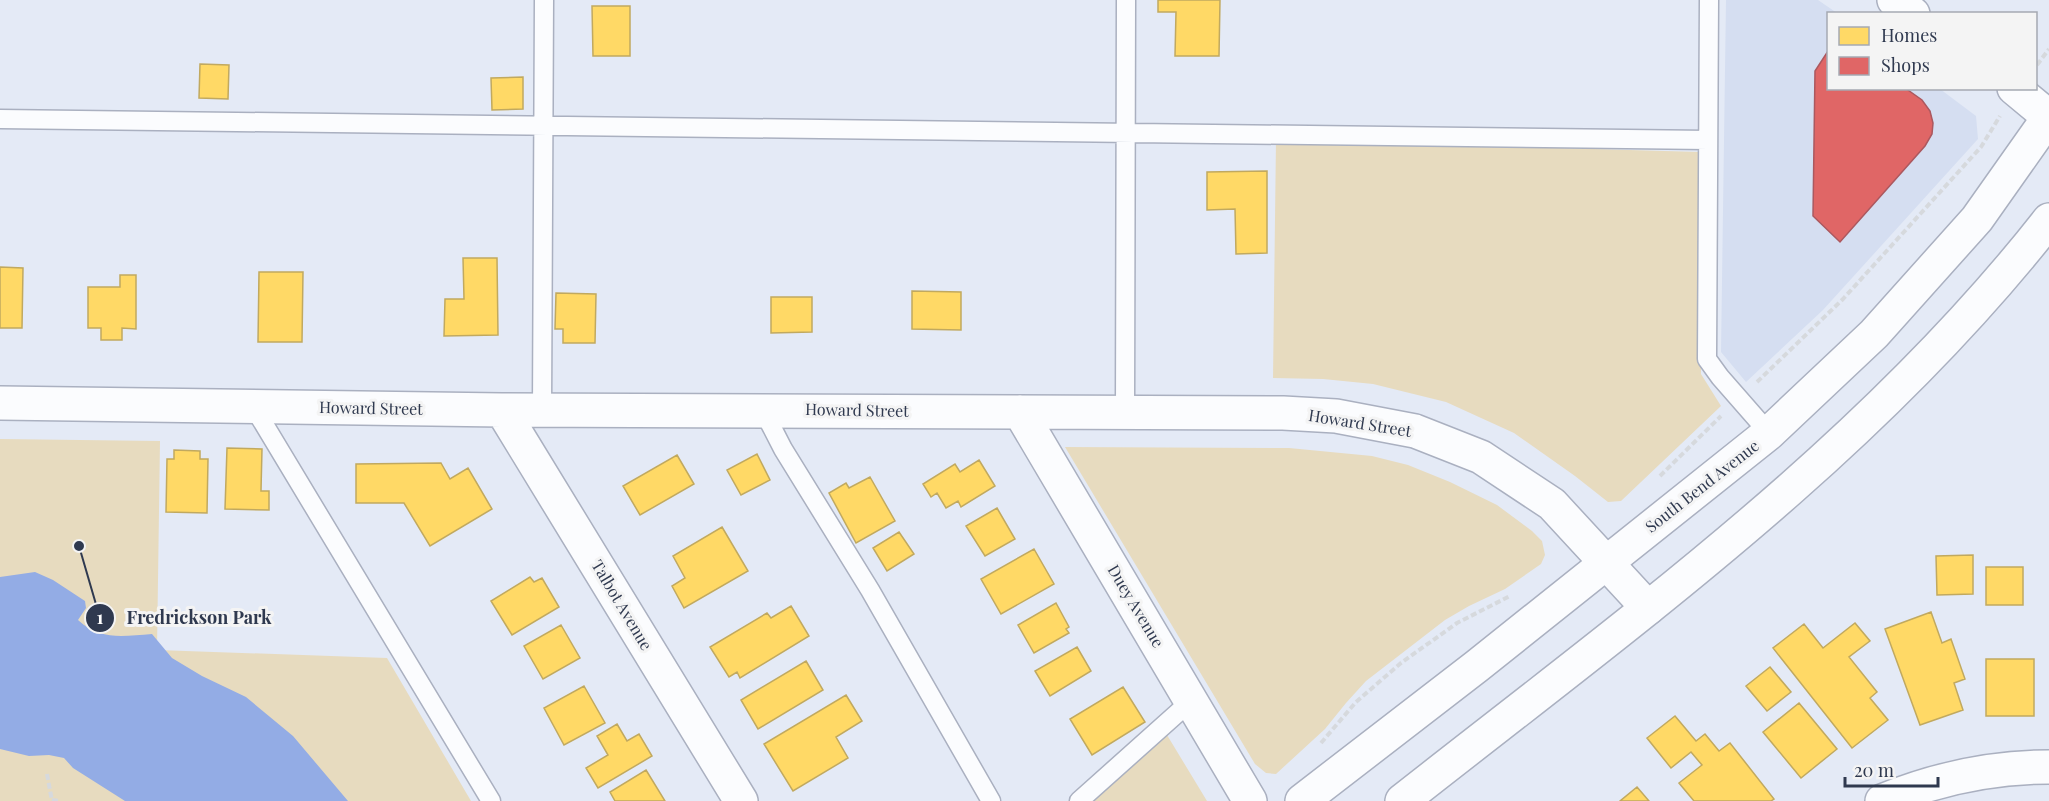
<svg xmlns="http://www.w3.org/2000/svg" width="2049" height="801" viewBox="0 0 2049 801" font-family="'Playfair Display',serif">
<rect width="100%" height="100%" fill="#e4eaf6"/>
<path fill="#d5def1" d="M1726,0H1818L1837,13L1828,14V88L1940,89L1976,116L1978,139L1823,310L1746,382L1721,352Z"/>
<path fill="#e7dbbf" d="M1276,140L1700,152L1701,374L1721,406L1621,501L1608,502L1575,476L1514,433L1446,402L1373,384L1323,379L1273,378Z
M0,439L160,441L157,650L387,658L471,801H0Z
M1065,447L1289,448L1372,456L1408,465L1450,482L1497,505L1532,531L1542,541L1545,555L1541,564L1505,589L1469,606L1445,620L1366,681L1346,703L1325,729L1276,774L1266,773L1255,764Z
M1167,735L1207,801H1092Z"/>
<path fill="#93ace5" d="M35,572L53,580L85,601L86,608L78,620C101,641 123,636 152,634L172,658L202,676L246,697L293,736L348,801H125L73,768L64,758L49,755L29,756L0,749V577Z"/>
<path fill="#ffd966" stroke="#c1a95f" stroke-width="1.5" d="M1158,0H1220L1219,56H1175L1176,12H1158Z
M592,6H630V56H593Z
M200,64L229,65L228,99L199,98Z
M523,77V109L492,110L491,78Z
M1267,171V253L1236,254L1235,209L1207,210V172Z
M463,258H497L498,335L444,336L445,299H464Z
M0,267L23,268L22,328H0Z
M259,272H303L302,342H258Z
M120,275H136V329L122,328V340H101V328H88V287H120Z
M912,291L961,292V330L912,329Z
M556,293L596,294L595,343H563V329H555Z
M771,297H812V332L771,333Z
M227,448L262,449L261,491H269V510L225,509Z
M174,450L200,451V459H208L207,513L166,512L167,459H174Z
M757,454L770,480L741,495L727,470Z
M677,455L694,484L640,515L623,486Z
M979,460L995,486L961,507L958,501L946,508L937,493L931,497L923,484L955,464L960,472Z
M441,463L450,479L468,468L492,509L430,546L404,503H356V464Z
M870,477L895,521L856,543L829,493L846,483L849,488Z
M997,508L1015,539L985,556L966,526Z
M722,527L748,571L684,608L672,586L685,578L673,556Z
M899,532L914,554L887,571L873,548Z
M1034,549L1054,584L1001,614L981,579Z
M1973,555V594L1937,595L1936,556Z
M1986,567H2023V605H1986Z
M530,577L534,582L542,578L559,607L512,635L491,601Z
M1056,603L1069,627L1066,629L1069,633L1034,653L1018,625Z
M791,606L809,636L740,678L737,672L729,677L710,647L767,613L771,618Z
M1931,612L1942,643L1951,639L1965,679L1954,683L1963,710L1920,725L1885,629Z
M1855,623L1870,641L1849,657L1877,692L1870,698L1888,720L1852,748L1773,648L1804,624L1823,648Z
M561,625L580,658L543,679L524,646Z
M1077,647L1091,671L1050,696L1035,671Z
M1986,659H2034V716H1986Z
M806,661L823,690L758,729L741,700Z
M1770,667L1791,692L1767,711L1746,686Z
M584,686L605,723L564,745L544,708Z
M1123,687L1145,722L1092,755L1070,719Z
M846,695L862,721L836,737L848,758L793,791L764,744Z
M1799,703L1837,749L1801,778L1763,732Z
M1675,716L1696,741L1705,734L1719,751L1730,743L1774,799L1771,801H1694L1679,783L1702,765L1691,752L1671,768L1647,738Z
M617,724L627,741L639,734L652,756L598,788L586,768L608,755L597,736Z
M646,770L665,801H615L610,792Z
M1637,787L1649,801H1620Z"/>
<path fill="#e06666" stroke="#ab585f" stroke-width="1.5" d="M1828,51V88H1905L1922,100L1930,111L1933,123L1932,134L1925,146L1840,242L1813,216L1815,71Z"/>
<g fill="none" stroke-linecap="round" stroke-linejoin="round">
<g stroke="#aab0c0" stroke-width="21">
<path id="service" d="M1709,0L1707,359L1720,377L1769,433
M0,119L1708,140
M253,406L491,801
M542,409L544,0
M763,410L783,449L870,590L991,801
M1125,412L1126,0
M1079,801L1192,700"/>
</g>
<g stroke="#aab0c0" stroke-width="36">
<path id="minor" d="M0,403L502,410L1283,413L1336,416L1415,431L1481,457L1552,504L1648,608
M502,410L741,801
M1020,412L1250,801
M1882,801C1936,779 1991,767 2049,767"/>
</g>
<g stroke="#aab0c0" stroke-width="36">
<path id="tertiary" d="M1894,0L1913,14
M2014,88L2049,117"/>
</g>
<g stroke="#aab0c0" stroke-width="36">
<path id="primary" d="M1302,801L1477,666L1769,433L1874,334L1977,219L2049,117
M1402,801C1629,622 1869,450 2049,220"/>
</g>
<path stroke="#d6d9dd" stroke-width="4" stroke-dasharray="6 3" stroke-linecap="butt" d="M2037,65L2049,49
M1757,382L1843,299L1981,147L2000,116
M1660,476L1721,416
M1321,743L1356,702L1401,663L1457,623L1510,596
M47,774L52,801
M52,800L59,801"/>
<use href="#service" stroke="#fbfcfe" stroke-width="18"/>
<use href="#minor" stroke="#fbfcfe" stroke-width="33"/>
<use href="#tertiary" stroke="#fbfcfe" stroke-width="33"/>
<use href="#primary" stroke="#fbfcfe" stroke-width="33"/>
</g>
<g text-anchor="middle" stroke-width="6" stroke-linejoin="round" paint-order="stroke">
<g font-size="16" fill="#2f394f" stroke="#f4f4f4">
<text transform="translate(371 408) rotate(1)" y="6">Howard Street</text>
<text transform="translate(857 410) rotate(1)" y="6">Howard Street</text>
<text transform="translate(1360 423) rotate(9)" y="6">Howard Street</text>
<text transform="translate(1702 486) rotate(-38)" y="6">South Bend Avenue</text>
<text transform="translate(622 605) rotate(59)" y="6">Talbot Avenue</text>
<text transform="translate(1136 606) rotate(59)" y="6">Duey Avenue</text>
</g>
</g>
<path fill="none" stroke="#2f394f" stroke-width="2" d="M79 546L100 618"/>
<g fill="#2f394f" stroke="#f4f4f4" stroke-width="2">
<circle cx="79" cy="546" r="6"/>
<circle cx="100" cy="618" r="15"/>
</g>
<g font-size="18" text-anchor="middle" font-weight="bold" fill="#fff">
<text x="100" y="624">1</text>
</g>
<g font-size="18" text-anchor="middle" font-weight="bold" fill="#2f394f" stroke="#f4f4f4" stroke-width="6" stroke-linejoin="round" paint-order="stroke">
<text x="199" y="624">Fredrickson Park</text>
</g>
<rect x="1827" y="12" width="210" height="78" fill="#f4f4f4" stroke="#a5a9b2" stroke-width="1.5"/>
<rect x="1839" y="27" width="30" height="18" fill="#ffd966" stroke="#a5a9b2" stroke-width="1.5"/>
<text x="1881" y="42" font-size="18" fill="#2f394f">Homes</text>
<rect x="1839" y="57" width="30" height="18" fill="#e06666" stroke="#a5a9b2" stroke-width="1.5"/>
<text x="1881" y="72" font-size="18" fill="#2f394f">Shops</text>
<path d="M1845 777v9h93v-9" fill="none" stroke="#2f394f" stroke-width="3"/>
<text x="1854" y="777" font-size="18" fill="#2f394f" stroke="#f4f4f4" stroke-width="4.5" paint-order="stroke">20 m</text>
</svg>
